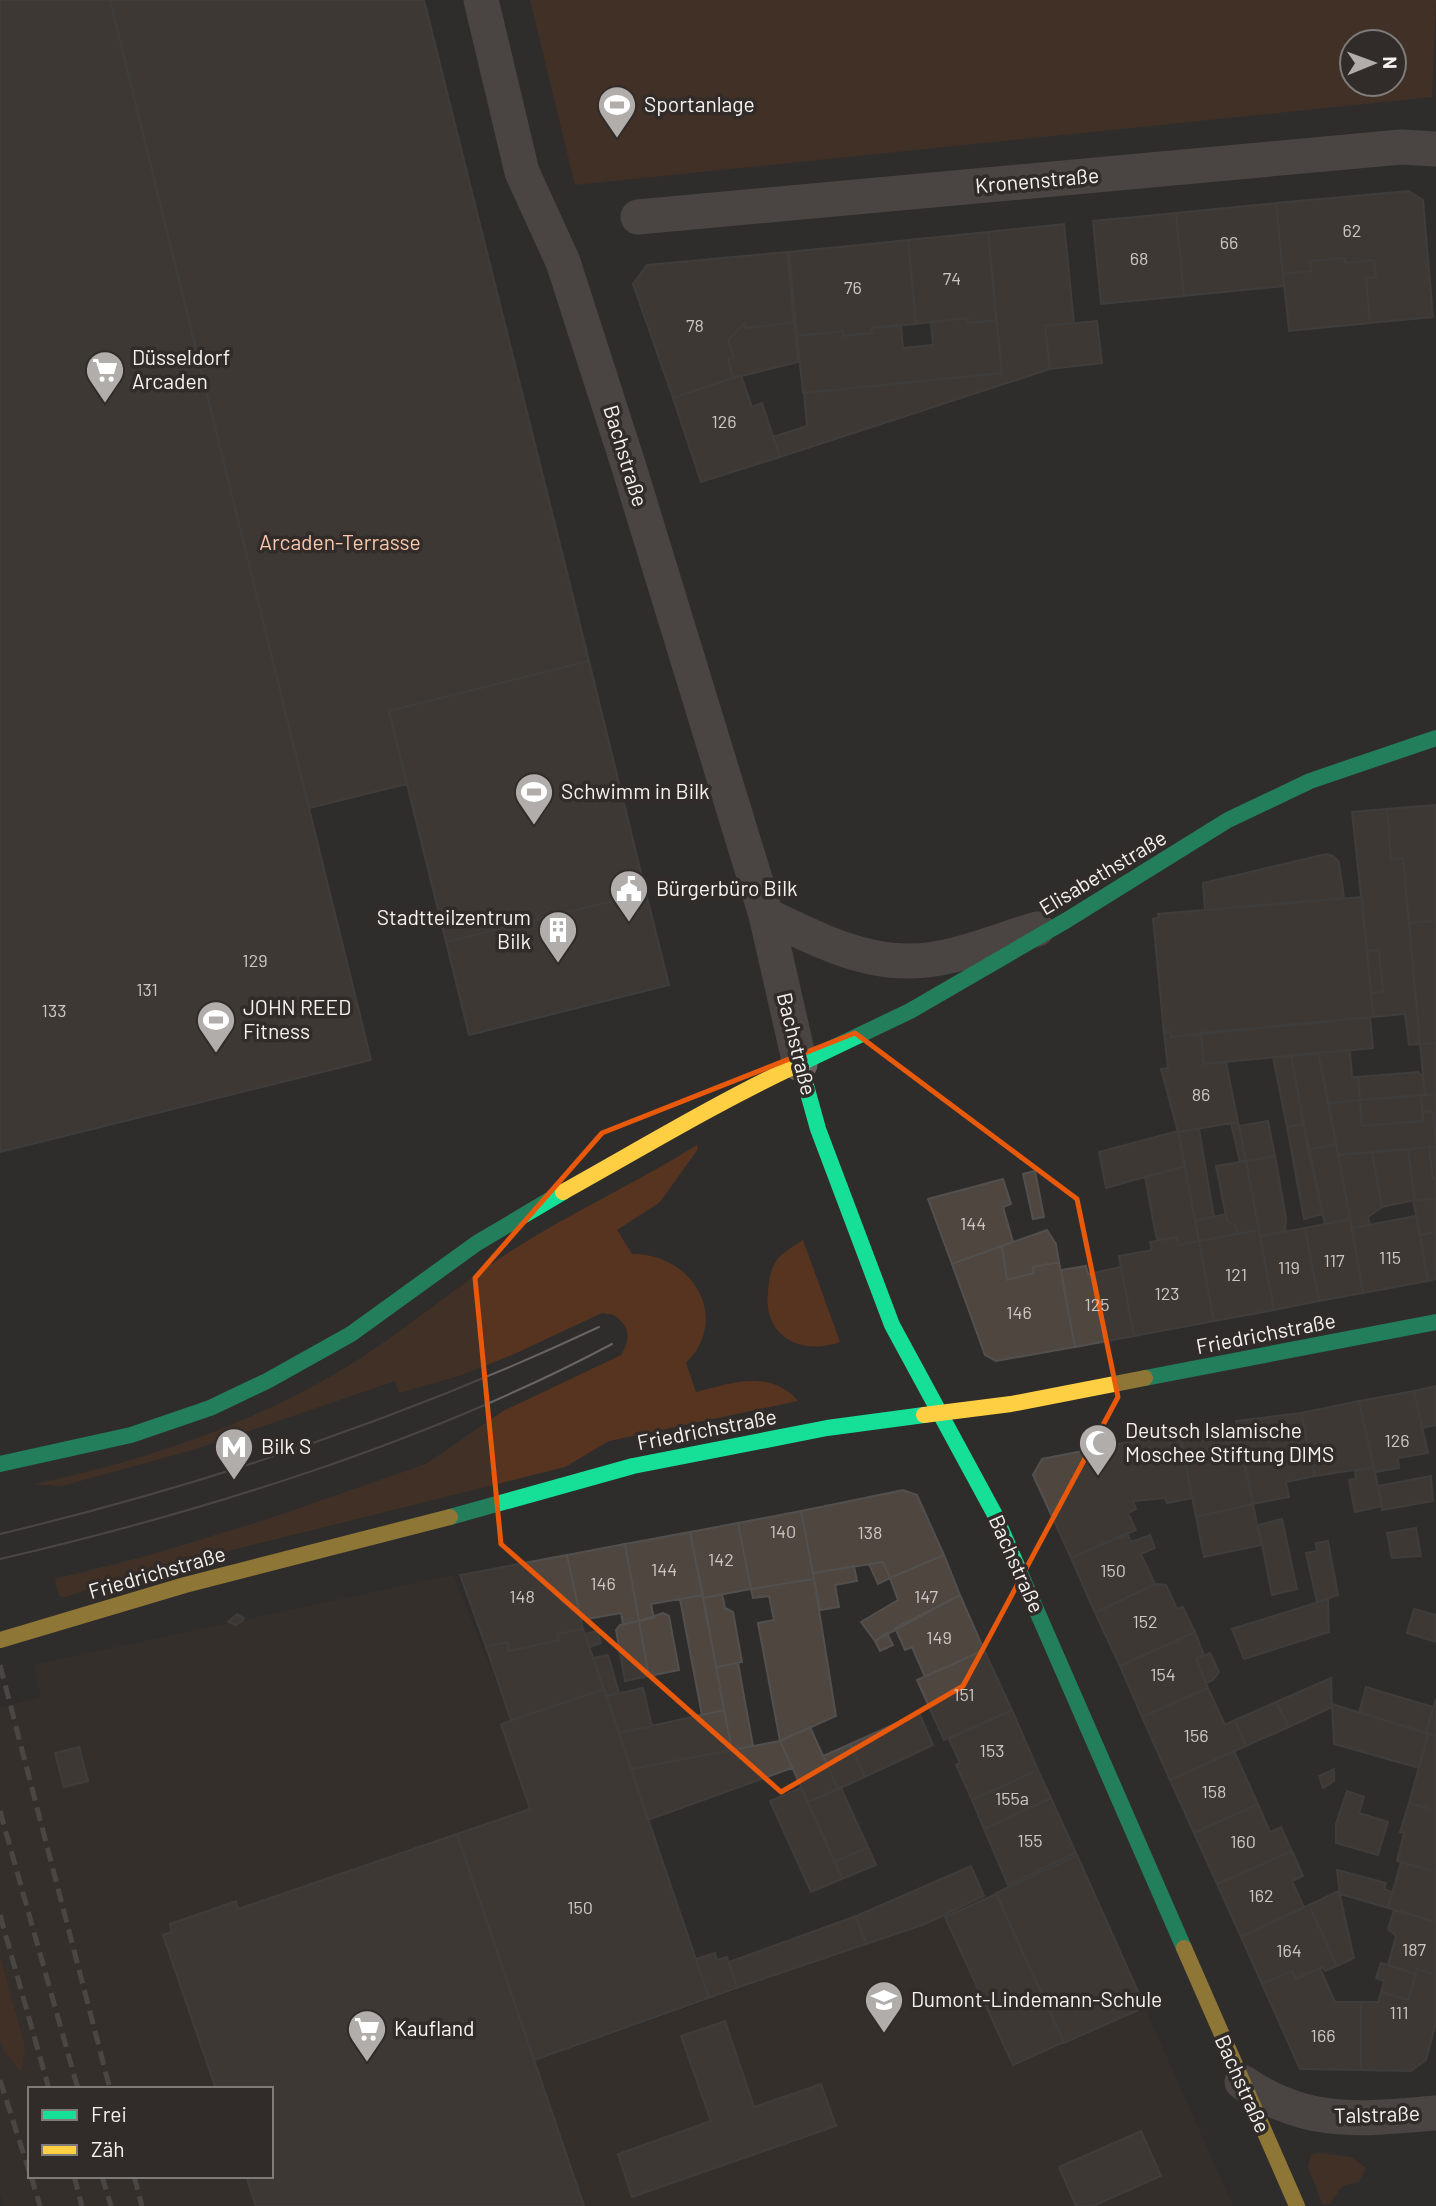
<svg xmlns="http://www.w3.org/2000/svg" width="1436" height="2206" viewBox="0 0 1436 2206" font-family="Barlow,sans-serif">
<rect width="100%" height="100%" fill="#2f2d2b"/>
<path fill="#3c322e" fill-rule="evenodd" d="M453,1575L511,1720L604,1689L708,1997L594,2041L942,1917L1077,1856L1233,2206H585L536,2061L583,2206H4L0,2193V1708L41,1697L33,1665ZM30,2089H271V2176H30Z"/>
<path fill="#573420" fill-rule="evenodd" d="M530,0H1436L1432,97L575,185ZM1352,42H1394V84H1352Z
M697,1145L698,1149L660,1202L617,1230L632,1254C691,1253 732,1317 686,1363L696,1392C732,1383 770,1369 798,1401L609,1441L565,1467L140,1573L65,1597L59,1596L55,1579L143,1557L265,1520L426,1464L503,1411L621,1355C631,1339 630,1326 614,1315L602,1313L512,1355L459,1376L399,1393L395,1381L196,1449L62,1486L34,1484C144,1461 248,1426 345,1368C397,1336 445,1296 496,1261C560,1217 632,1186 697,1145Z
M803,1240L840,1342C801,1356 763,1336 768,1292C769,1281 770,1269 777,1260C783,1252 794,1246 803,1240Z
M0,1956L25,2048L21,2072L4,2051L0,2039Z
M1319,2153L1351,2157L1366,2168L1359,2182L1342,2186L1330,2204L1323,2205L1308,2167L1311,2155Z"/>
<path fill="#504640" stroke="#52504e" stroke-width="2" d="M0,0H110L371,1060L0,1152Z
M110,0H424L589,661L389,711L407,784L309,808Z
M1409,191L1423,200L1433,317L1370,323L1366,278L1376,277L1374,260L1345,263V258L1310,261L1311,271L1283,274L1276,203Z
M1276,203L1284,286L1184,296L1176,213Z
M1176,213L1184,296L1101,304L1093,221Z
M1064,224L1074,323L1045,326L1050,369L780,457L773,437L807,426L804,393L1002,373L988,232Z
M988,232L996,320L968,323V318L916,324L908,240Z
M908,240L916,324L871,328L872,333L843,336V331L797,336L789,252Z
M787,252L794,322L746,328L744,324L728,340L734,358L728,359L733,378L673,398L633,284L647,265Z
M1345,258V263L1374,260L1376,277L1366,278L1370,323L1289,331L1283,274L1311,271L1310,261Z
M968,318V323L996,320L1002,373L803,393L797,336L843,331V336L872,333L871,328L901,325L903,348L933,345L931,322Z
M1097,321L1102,363L1050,369L1045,326Z
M794,322L798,362L733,378L728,359L734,358L728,340L744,324L746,328Z
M741,375L752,407L762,403L780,457L701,482L673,398Z
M589,661L646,893L446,942L389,711Z
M1436,805V921L1409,923L1403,858L1391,860L1387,809Z
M1387,809L1391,860L1403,858L1420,1044L1409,1045L1405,1014L1373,1017L1371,993L1383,992L1379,950L1367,951L1352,812Z
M1326,854L1333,856L1339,862L1344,898L1205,910L1203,883Z
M646,893L669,985L469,1035L446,942Z
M1362,897L1373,1017L1171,1037L1170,1032L1164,1033L1153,919L1159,917L1158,914Z
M1436,921V1043L1420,1044L1409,923Z
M1379,950L1383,992L1371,993L1367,951Z
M1370,1017L1373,1048L1204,1064L1201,1033Z
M1170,1032L1171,1037L1201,1033L1204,1064L1226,1062L1238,1122L1178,1132L1161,1069L1168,1068L1164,1033Z
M1436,1043V1094L1425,1095L1420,1044Z
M1350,1050L1352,1077H1358L1360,1100L1329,1103L1318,1053Z
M1318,1053L1336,1144L1308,1150L1291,1055Z
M1291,1055L1304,1124L1287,1127L1273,1057Z
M1418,1072L1423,1076L1425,1095L1360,1100L1358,1077Z
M1436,1094V1147L1433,1111L1423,1112L1421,1095Z
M1421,1095L1423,1121L1362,1126L1360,1100Z
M1360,1100L1362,1126L1423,1121V1112L1433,1111L1436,1147L1338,1155L1329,1103Z
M1268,1121L1275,1156L1246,1161L1239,1126Z
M1238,1122L1246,1161L1240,1162L1231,1123Z
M1304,1124L1323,1214L1304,1219L1287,1127Z
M1199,1129L1214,1217L1195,1221L1178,1132Z
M1178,1131L1185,1166L1106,1188L1099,1152Z
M1336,1144L1350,1219L1325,1224L1308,1150Z
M1429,1147H1436V1179H1433Z
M1429,1147L1433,1179H1436V1199L1415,1200L1408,1149Z
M1408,1149L1415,1200L1382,1207L1372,1152Z
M1372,1152L1382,1207L1368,1217L1370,1225L1352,1228L1338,1155Z
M1275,1156L1286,1218L1285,1231L1260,1236L1246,1161Z
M1246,1161L1259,1230L1237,1234L1236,1226L1227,1221L1216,1166Z
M1185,1166L1199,1241L1178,1245L1177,1237L1158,1240L1156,1236L1145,1177Z
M1035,1171L1044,1217L1033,1219L1023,1174Z
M1003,1179L1011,1204L1003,1207L1013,1242L952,1264L928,1199Z
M1436,1199V1232L1420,1235L1413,1200Z
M1226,1214L1227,1221L1236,1226L1237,1234L1199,1241L1195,1221Z
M1416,1216L1428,1281L1363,1293L1352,1228Z
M1350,1219L1363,1293L1319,1301L1305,1228Z
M1305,1228L1319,1301L1274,1310L1260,1236Z
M1047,1230L1056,1244L1059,1262L1033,1267L1034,1273L1007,1280L1002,1246Z
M1259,1230L1274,1310L1214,1321L1199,1241Z
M1436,1232V1279L1428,1281L1420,1235Z
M1177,1237L1178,1245L1199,1241L1214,1321L1134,1336L1119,1256L1152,1250L1150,1242Z
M1002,1246L1007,1280L1034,1273L1033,1267L1059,1262L1075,1347L996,1361L985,1355L952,1264Z
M1086,1266L1088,1274L1121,1267L1134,1336L1075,1347L1061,1270Z
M1436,1386V1425L1422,1428L1414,1391Z
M1414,1391L1428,1453L1398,1458L1399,1468L1375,1472L1359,1401Z
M1359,1401L1374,1467L1315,1476L1301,1413Z
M1301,1413L1315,1476L1286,1482L1289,1497L1253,1504L1236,1421Z
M1237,1428L1253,1504L1196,1517L1181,1439L1214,1429L1219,1432Z
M1179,1432L1192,1498L1167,1503L1165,1498L1133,1501L1136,1509L1128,1513L1136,1530L1071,1558L1033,1475L1042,1459Z
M1374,1467L1382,1506L1355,1512L1349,1480L1356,1479L1355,1471Z
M1431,1476L1433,1501L1382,1510L1378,1486Z
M903,1490L917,1495L944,1555L890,1578L883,1562L813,1573L801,1511Z
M1253,1504L1261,1545L1204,1557L1196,1517Z
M801,1511L814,1579L751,1589L738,1523Z
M1282,1519L1297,1589L1272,1595L1258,1525Z
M738,1523L751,1589L703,1598L690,1532Z
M1416,1528L1421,1556L1392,1558L1387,1533Z
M690,1532L703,1595L651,1604L654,1618L639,1621L625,1544Z
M1127,1533L1131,1542L1150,1535L1155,1548L1141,1554L1155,1584L1095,1613L1071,1558Z
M1328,1541L1338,1595L1317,1602L1306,1553L1317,1551L1316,1543Z
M625,1544L639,1621L623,1624L621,1613L581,1620L567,1555Z
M567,1555L583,1629L557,1634L559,1640L509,1651L507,1642L486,1647L460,1575Z
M944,1555L960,1595L875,1641L861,1622L898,1600L890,1578Z
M883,1562L890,1578L878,1584L869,1564Z
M854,1566L857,1581L835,1585L839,1607L820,1610L813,1573Z
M814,1579L836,1716L780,1741L758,1623L774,1620L769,1596L753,1598L751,1589Z
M1155,1584L1166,1585L1177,1609L1183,1607L1195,1632L1120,1666L1095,1613Z
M722,1594L725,1608L733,1612L742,1662L716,1667L703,1598Z
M703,1595L724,1710L702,1715L680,1599Z
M960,1595L984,1650L925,1677L912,1647L905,1650L895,1628Z
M1328,1599L1329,1632L1244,1659L1232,1629Z
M1414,1609L1436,1615V1642L1407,1633Z
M663,1613L669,1616L679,1670L649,1676L639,1621Z
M237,1614L244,1618L242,1621L236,1625L228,1622Z
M639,1621L649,1676L625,1681L616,1630L620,1625Z
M583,1629L604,1689L511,1720L486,1647L507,1642L509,1651L559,1640L557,1634Z
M597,1631L601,1643L590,1647L585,1634Z
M1195,1632L1204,1655L1196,1659L1208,1688L1142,1717L1120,1666Z
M887,1633L893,1645L880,1651L875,1641Z
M984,1650L1012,1710L944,1740L917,1680Z
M1210,1653L1219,1672L1213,1680L1206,1683L1196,1659Z
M608,1655L619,1693L606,1696L593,1658Z
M738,1663L753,1746L732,1750L716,1667Z
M1331,1678L1332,1707L1289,1727L1276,1702Z
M1366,1687L1433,1707L1426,1733L1359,1712Z
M643,1688L652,1726L619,1733L606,1696Z
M1208,1688L1225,1725L1235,1720L1246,1746L1170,1780L1142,1717Z
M604,1689L709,1998L534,2060L457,1834L530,1809L501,1724Z
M1436,1699V1736L1426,1733Z
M1276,1702L1289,1727L1246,1746L1235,1720Z
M1332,1704L1428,1734L1419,1768L1334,1744Z
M724,1710L732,1750L631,1769L619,1733Z
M1012,1710L1038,1770L972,1800L956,1765L960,1763L949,1739Z
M919,1713L933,1745L865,1777L850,1744Z
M810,1727L838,1789L808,1802L780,1741Z
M1428,1734L1436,1736V1811L1409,1803Z
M780,1741L792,1768L648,1820L631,1769Z
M850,1744L865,1777L838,1789L823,1756Z
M79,1747L88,1781L64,1787L55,1753Z
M1234,1751L1258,1804L1194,1833L1170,1780Z
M1334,1769V1781L1323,1788L1319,1776Z
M1038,1770L1051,1798L984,1829L972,1800Z
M801,1788L842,1879L811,1892L770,1801Z
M841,1788L868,1847L835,1862L808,1802Z
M1347,1791L1364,1797L1359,1813L1388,1822L1378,1855L1336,1843V1824Z
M1051,1798L1076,1853L1008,1885L984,1829Z
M1409,1803L1436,1811V1872L1397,1861L1404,1833L1400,1832Z
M1258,1804L1270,1832L1281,1827L1292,1851L1217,1884L1194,1833Z
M457,1834L584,2206H256L246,2176H271V2089H216L163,1935L172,1932L170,1924L202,1913L236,1901L238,1909Z
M868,1847L876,1865L842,1879L835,1862Z
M1292,1851L1303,1876L1292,1881L1304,1907L1241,1937L1217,1884Z
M1077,1855L1145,2007L1064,2043L996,1893Z
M1401,1862L1436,1872V1922L1388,1908Z
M971,1866L984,1896L925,1924L866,1944L856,1916Z
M1337,1870L1386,1883L1384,1889L1392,1892L1388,1908L1340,1894Z
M1339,1891L1354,1958L1337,1966L1309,1905Z
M996,1894L1064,2042L1013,2065L945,1917Z
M1309,1905L1337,1966L1325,1971L1323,1967L1296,1979L1292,1971L1262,1984L1241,1937Z
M1394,1910L1436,1922V1975L1417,1969L1416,1974L1388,1965L1396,1936L1388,1929Z
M856,1916L866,1944L737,1988L729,1962Z
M715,1953L717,1960L727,1957L737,1988L709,1998L696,1959Z
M1381,1963L1416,1974L1408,2000L1381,1992L1384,1981L1376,1978Z
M1320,1968L1335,2002H1361V2070L1300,2069L1262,1984L1292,1971L1296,1979Z
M1417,1969L1436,1975V2023L1426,2060L1411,2071L1361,2070V2002H1378L1381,1992L1408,2000Z
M725,2021L754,2107L821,2084L836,2126L632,2197L618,2154L711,2121L681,2036Z
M1141,2131L1161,2176L1093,2206H1076L1059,2167Z"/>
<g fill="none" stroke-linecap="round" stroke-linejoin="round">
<path stroke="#6a635e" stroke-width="35" d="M481,0L522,172L563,262L628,464L766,915L800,1064
M638,217L1401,147L1436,149
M766,915C809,936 858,961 907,961C950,962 996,941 1037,929
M1242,2082C1307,2127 1361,2119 1436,2113"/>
<path stroke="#16e098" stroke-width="16" d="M799,1064L910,1011L1067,920L1228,820L1310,781L1436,738
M800,1064L818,1129L892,1325L994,1513L1184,1948
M1145,1378L1436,1322
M0,1464L131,1435L210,1408L267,1381L351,1334L477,1243L563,1192
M450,1517L633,1466L827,1428L924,1415"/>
<path stroke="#ffcf43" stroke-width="16" d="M563,1192C642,1148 718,1102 799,1064
M924,1415L1011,1404L1145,1378
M0,1640L185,1585L450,1517
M1184,1948L1297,2206"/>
<path stroke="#696461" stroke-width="2" d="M0,1534C205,1485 407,1417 599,1327
M0,1559C203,1512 428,1442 612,1344"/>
<path stroke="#696461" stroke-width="5" stroke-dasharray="14 7" stroke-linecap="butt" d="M0,1665L110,2089
M0,1811L78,2089
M0,1915L49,2089
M0,2080L30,2174
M31,2176L40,2206
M74,2176L82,2206
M102,2176L111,2206
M134,2176L142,2206"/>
</g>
<path d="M0 0H1436V2206H0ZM855,1033L1077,1199L1118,1397L963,1686L781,1792L501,1544L475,1278L602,1133Z" fill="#2f2d2b" fill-opacity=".55" fill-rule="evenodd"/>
<path fill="none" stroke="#e8590c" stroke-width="5" stroke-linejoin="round" d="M855,1033L1077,1199L1118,1397L963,1686L781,1792L501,1544L475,1278L602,1133Z"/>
<defs>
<g id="stadium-pin" transform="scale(2.0125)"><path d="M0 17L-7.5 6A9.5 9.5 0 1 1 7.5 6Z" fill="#b0adab" stroke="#312c29"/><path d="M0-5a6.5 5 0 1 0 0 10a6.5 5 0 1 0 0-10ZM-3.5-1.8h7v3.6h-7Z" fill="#fff"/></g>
<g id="supermarket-pin" transform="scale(2.0125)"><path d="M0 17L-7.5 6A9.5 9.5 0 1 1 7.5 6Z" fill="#b0adab" stroke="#312c29"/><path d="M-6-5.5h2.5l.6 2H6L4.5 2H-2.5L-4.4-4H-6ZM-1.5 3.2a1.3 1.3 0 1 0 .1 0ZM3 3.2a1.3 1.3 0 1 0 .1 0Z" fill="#fff"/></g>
<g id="civic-pin" transform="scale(2.0125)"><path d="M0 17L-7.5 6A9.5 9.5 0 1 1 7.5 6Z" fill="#b0adab" stroke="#312c29"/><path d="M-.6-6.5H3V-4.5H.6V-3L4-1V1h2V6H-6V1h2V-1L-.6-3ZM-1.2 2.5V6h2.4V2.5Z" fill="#fff"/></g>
<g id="building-pin" transform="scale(2.0125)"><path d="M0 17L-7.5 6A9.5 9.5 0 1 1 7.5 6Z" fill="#b0adab" stroke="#312c29"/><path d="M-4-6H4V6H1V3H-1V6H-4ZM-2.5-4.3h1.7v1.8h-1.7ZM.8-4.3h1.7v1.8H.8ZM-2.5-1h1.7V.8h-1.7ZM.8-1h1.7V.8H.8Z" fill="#fff"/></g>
<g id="mosque-pin" transform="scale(2.0125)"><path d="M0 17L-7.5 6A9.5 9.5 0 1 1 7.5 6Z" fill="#b0adab" stroke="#312c29"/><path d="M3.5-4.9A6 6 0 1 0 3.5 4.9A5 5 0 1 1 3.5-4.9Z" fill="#fff"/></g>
<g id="metro-pin" transform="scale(2.0125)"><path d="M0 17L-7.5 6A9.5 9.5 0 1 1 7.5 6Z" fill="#b0adab" stroke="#312c29"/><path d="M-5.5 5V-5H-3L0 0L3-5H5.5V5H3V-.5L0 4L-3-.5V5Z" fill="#fff"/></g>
<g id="school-pin" transform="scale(2.0125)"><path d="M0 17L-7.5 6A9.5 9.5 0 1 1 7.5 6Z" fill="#b0adab" stroke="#312c29"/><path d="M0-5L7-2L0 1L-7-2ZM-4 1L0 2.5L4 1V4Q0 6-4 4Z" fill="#fff"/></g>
</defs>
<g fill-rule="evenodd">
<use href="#stadium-pin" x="617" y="105"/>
<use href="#supermarket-pin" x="105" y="370"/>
<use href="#stadium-pin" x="534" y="792"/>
<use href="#civic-pin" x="629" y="889"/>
<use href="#building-pin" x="558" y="930"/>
<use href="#stadium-pin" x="216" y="1020"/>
<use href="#mosque-pin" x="1098" y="1443"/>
<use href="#metro-pin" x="234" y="1447"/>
<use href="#school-pin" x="884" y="2000"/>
<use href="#supermarket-pin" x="367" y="2029"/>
</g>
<g text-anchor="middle" stroke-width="7" stroke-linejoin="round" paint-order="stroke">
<g font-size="18" fill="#ccc7c4">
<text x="1352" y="237">62</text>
<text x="1229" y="249">66</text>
<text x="1139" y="265">68</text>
<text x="952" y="285">74</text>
<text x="853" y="294">76</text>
<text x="695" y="332">78</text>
<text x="724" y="428">126</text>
<text x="255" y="967">129</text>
<text x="147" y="996">131</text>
<text x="54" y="1017">133</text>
<text x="1201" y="1101">86</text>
<text x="973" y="1230">144</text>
<text x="1390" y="1264">115</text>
<text x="1334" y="1267">117</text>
<text x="1289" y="1274">119</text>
<text x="1236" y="1281">121</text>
<text x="1167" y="1300">123</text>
<text x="1097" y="1311">125</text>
<text x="1019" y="1319">146</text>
<text x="1397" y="1447">126</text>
<text x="783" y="1538">140</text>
<text x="870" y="1539">138</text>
<text x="721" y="1566">142</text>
<text x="664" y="1576">144</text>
<text x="1113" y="1577">150</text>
<text x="603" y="1590">146</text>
<text x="522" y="1603">148</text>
<text x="926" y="1603">147</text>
<text x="1145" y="1628">152</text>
<text x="939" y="1644">149</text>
<text x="1163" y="1681">154</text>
<text x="964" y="1701">151</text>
<text x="1196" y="1742">156</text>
<text x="992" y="1757">153</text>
<text x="1214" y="1798">158</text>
<text x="1012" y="1805">155a</text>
<text x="1030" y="1847">155</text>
<text x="1243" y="1848">160</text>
<text x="1261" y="1902">162</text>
<text x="580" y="1914">150</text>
<text x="1414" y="1956">187</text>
<text x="1289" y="1957">164</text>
<text x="1399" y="2019">111</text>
<text x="1323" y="2042">166</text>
</g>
<g font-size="21" fill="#f5f2f0" stroke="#312c29" text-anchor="start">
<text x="644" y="112">Sportanlage</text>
<text x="132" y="365">Düsseldorf<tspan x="132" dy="24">Arcaden</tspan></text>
<text x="561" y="799">Schwimm in Bilk</text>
<text x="656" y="896">Bürgerbüro Bilk</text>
<text x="531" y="925" text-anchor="end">Stadtteilzentrum<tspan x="531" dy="24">Bilk</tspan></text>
<text x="243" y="1015">JOHN REED<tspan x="243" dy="24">Fitness</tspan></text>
<text x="1125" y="1438">Deutsch Islamische<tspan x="1125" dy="24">Moschee Stiftung DIMS</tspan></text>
<text x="261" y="1454">Bilk S</text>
<text x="911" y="2007">Dumont-Lindemann-Schule</text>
<text x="394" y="2036">Kaufland</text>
</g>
<g font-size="21" fill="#f5f2f0" stroke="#312c29">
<text transform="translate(1037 181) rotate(-5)" y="7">Kronenstraße</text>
<text transform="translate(625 456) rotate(73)" y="7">Bachstraße</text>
<text transform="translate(1103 873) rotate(-31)" y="7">Elisabethstraße</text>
<text transform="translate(796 1044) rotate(76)" y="7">Bachstraße</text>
<text transform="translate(1266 1334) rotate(-11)" y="7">Friedrichstraße</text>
<text transform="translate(707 1430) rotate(-11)" y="7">Friedrichstraße</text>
<text transform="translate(1016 1564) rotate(66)" y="7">Bachstraße</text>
<text transform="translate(157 1573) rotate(-16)" y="7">Friedrichstraße</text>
<text transform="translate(1242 2084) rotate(66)" y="7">Bachstraße</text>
<text transform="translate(1377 2115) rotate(-2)" y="7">Talstraße</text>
</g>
<g font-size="21" fill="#fcc7ab" stroke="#312c29">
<text x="340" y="550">Arcaden-Terrasse</text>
</g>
</g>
<rect x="28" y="2087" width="245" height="91" fill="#312c29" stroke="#7f7b79" stroke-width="2"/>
<rect x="42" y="2110" width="35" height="10" fill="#16e098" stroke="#7f7b79" stroke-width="2"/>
<text x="91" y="2122" font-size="21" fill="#f5f2f0">Frei</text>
<rect x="42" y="2145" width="35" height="10" fill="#ffcf43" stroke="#7f7b79" stroke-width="2"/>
<text x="91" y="2157" font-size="21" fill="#f5f2f0">Zäh</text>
<g transform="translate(1373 63) rotate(89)"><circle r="33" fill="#312c29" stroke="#7f7b79" stroke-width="2"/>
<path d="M0-5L12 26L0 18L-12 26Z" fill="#b0adab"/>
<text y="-10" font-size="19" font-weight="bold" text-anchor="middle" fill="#f5f2f0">N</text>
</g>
</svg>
